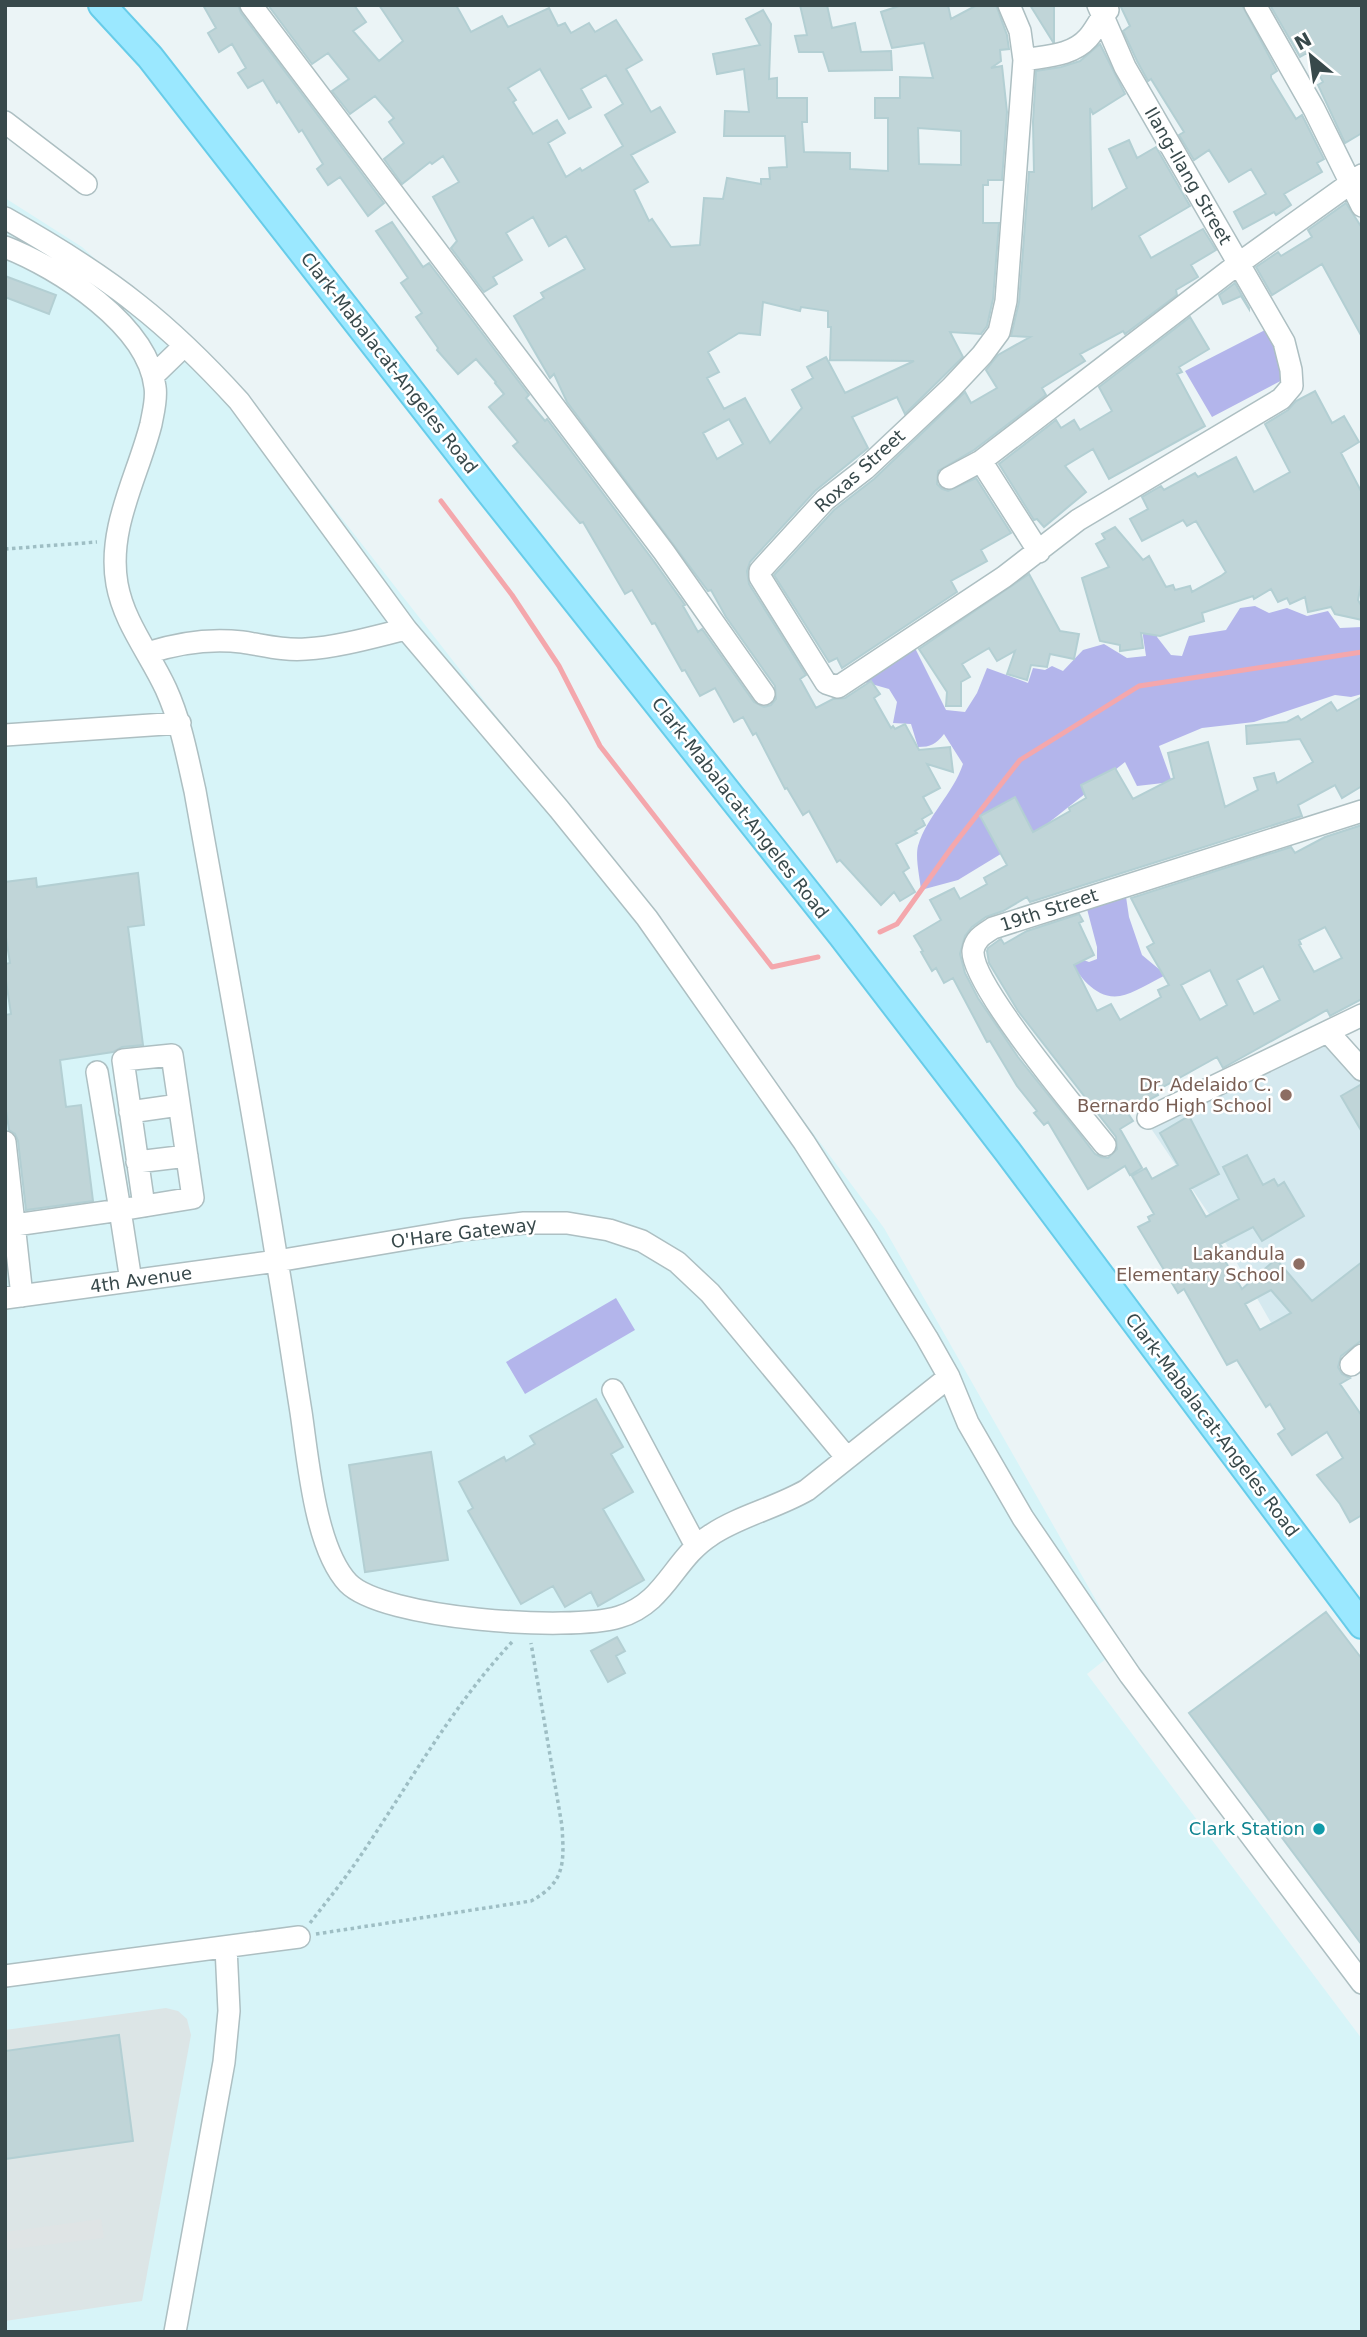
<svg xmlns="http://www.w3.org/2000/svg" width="1367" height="2337" viewBox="0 0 1367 2337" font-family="'DejaVu Sans',sans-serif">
<rect width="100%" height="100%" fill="#ebf4f6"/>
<path fill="#d7f4f8" d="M5,198L82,247L247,397L604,854L884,1228L1122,1646L1087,1674L1362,2039V2332H5Z"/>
<path fill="#dce5e6" d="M166,2008L178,2011L187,2019L191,2035L142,2301L5,2321V2030Z"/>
<path fill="#d5e9ef" d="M1340,1033L1362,1065V1314L1295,1365L1209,1214L1148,1124Z"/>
<path fill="#b3b5eb" d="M1267,329L1290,376L1212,417L1185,371Z
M1255,606L1269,613L1287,608L1307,616L1328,611L1340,628L1362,627V694L1351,697L1335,695L1254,722L1202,728L1159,746L1172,782L1137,786L1125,762L1037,832L958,880L921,890C920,878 915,858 918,846C927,816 953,794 963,764L944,734C936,744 931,747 918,747L911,724L893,723L897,702L889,689L861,681L912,642L946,710L965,712L977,693L987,668L1028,683L1033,668L1045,670L1052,666L1063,671L1083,650L1104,644L1127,658L1146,656L1143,636L1144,616L1161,621L1157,637L1171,655L1182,656L1189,636L1226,630L1240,608Z
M1125,890L1129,917L1142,955L1166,975C1153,981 1133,994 1120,996C1097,1000 1079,977 1070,959L1075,957L1089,962L1097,959V947L1087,909Z
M616,1298L635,1330L525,1394L506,1362Z"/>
<path fill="#dfe4e5" d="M101,2219L104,2238L5,2250V2232Z"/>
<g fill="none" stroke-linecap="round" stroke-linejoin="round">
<path stroke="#f4a7ac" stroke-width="5" d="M441,501L512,595L559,666L600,746L772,967L818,957
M880,932L897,924L952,847L1020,760L1139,686L1362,652"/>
</g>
<path fill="#c0d5d8" stroke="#b3cfd3" stroke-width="2" fill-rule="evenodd" d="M203,5H238L241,13L384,203L368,216L340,177L328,185L317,169L323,164L302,130L299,132L279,101L277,103L263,80L248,88L238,73L246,68L232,44L219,52L208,33L216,28Z
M268,5H354L366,22L353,31L379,61L403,41L379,5H456L471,32L502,16L508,27L549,8L558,26L565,23L571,33L589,23L595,32L616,20L642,60L626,69L651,112L660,107L675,132L631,155L648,182L634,190L649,221L652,219L671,247L700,245L704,198L723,199L727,178L761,184V179H770L769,168L787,167L785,136H724L725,111L749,112L744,69L717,74L713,54L760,45L746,19L763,10L771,24L769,79L777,78V98H807V122H802L804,152L850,153V169L888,171V118H875V98H900V77L933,78L924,43L892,48L881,12L902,5H948L951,19L977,5H996L1007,35L1009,49L1000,50L1001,61L991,68L1002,66L1007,112L1002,180H988V185H983V223H999L993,299L987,326L981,334L950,332L963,357L905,414L897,397L852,417L868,448L815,491L750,562L747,571L749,584L806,675L800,679L816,708L833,699L845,698L871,681L880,694L874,698L891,728L893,726L895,729L905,724L919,750L950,747L953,772L927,764L940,788L923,797L932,813L922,819L925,825L915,831L917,833L896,844L909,868L903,872L915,892L900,901L894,892L881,905L840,860L837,862L809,811L803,815L787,788L785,789L756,733L753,735L743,717L734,722L715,688L700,696L685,670L682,671L655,623L652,624L632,590L625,594L583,522L580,523L513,446L518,442L489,407L504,394L495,383L496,382L476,359L458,374L437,350L438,348L416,317L422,313L401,283L408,278L376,231L392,222L423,267L429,263L529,395L526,398L545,421L547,419L653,560L685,605L683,606L698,632L702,629L754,702L764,707L771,705L776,699L775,686L726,617L711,590L708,591L567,402L554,374L550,378L514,316L544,298L541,293L585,269L566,236L549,246L533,217L506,233L522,260L493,277L497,284L484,292L451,248L457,241L433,197L459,182L443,156L432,164L430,162L402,184L384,159L404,143L389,122L394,118L375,96L350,114L332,91L349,79L328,53L312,64ZM540,69L569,119L591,107L581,89L606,75L623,104L605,115L623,146L582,171L580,168L566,177L548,143L565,133L557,120L533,134L513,102L516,100L508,88ZM918,128L961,131V165L919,164ZM763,302L800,311L801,307L828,311V327H831L830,360L914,361L845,393L826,357L807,367L813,378L792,390L802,408L770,443L745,398L724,409L707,378L719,372L708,352L739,333L760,335ZM729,419L743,444L717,459L703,433Z
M800,5H827L832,28L855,23L861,52L891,51L892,70L829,71L823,52H799L795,36L807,35Z
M1030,5H1054V42H1053Z
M1120,5H1242L1277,71L1271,75V78L1296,119L1302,115L1324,159L1317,163L1322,172L1284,194L1291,205L1276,215L1274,212L1243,229L1234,212L1266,194L1251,169L1229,182L1209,150L1194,160L1179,135L1184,132L1151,79L1148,81L1137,61L1123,31L1130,26Z
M1270,5H1362V133L1345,143L1318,85L1323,82L1307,53L1300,57Z
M1100,44L1125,94L1093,114L1090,108L1092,209L1127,188L1109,149L1129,140L1137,158L1156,147L1190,206L1139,236L1151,258L1203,229L1216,250L1191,265L1198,277L1176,290L1177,295L1125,334L1123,331L1080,354L1085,361L1042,388L1046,395L974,450L938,471L937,484L942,489L948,491L976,478L1011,533L981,550L987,561L951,581L957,592L842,668L837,658L829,662L774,575L834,510L874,479L965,392L971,403L997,388L986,370L998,355L1030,337L1011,336L1019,302L1029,172H1034L1033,122L1036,71L1061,67L1080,61Z
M1346,203L1362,228V337L1322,264L1272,295L1256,267L1278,252L1281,256L1312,237L1308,230Z
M5,276L56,295L49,314L5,297Z
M1235,283L1249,308V309L1241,296L1223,304L1219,295Z
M1190,317L1209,349L1179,367L1182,372L1177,374L1205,426L1109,479L1093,449L1065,466L1086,492L1044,527L1037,519L1034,520L999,464L1056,420L1061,428L1074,420L1080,430L1112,411L1099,387Z
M1315,391L1332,423L1344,416L1359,442L1341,453L1362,493V580L1358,600L1362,607V620L1335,614L1331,607L1308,612L1305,597L1290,604L1287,598L1278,602L1271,589L1254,599L1253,596L1202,613L1204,621L1160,636L1141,633L1143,648L1120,651V645L1100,641L1082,578L1109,567L1096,544L1105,539L1102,534L1115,527L1143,560L1149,556L1166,587L1173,585L1175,590L1190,586L1192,592L1221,576L1226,572L1196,521L1187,526L1183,520L1142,541L1130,519L1148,509L1142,497L1161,486L1164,490L1195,473L1198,477L1236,457L1254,492L1290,472L1265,424L1288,410L1296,401Z
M1029,574L1060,631L1079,634L1074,659L1050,654L1047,667L1031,665L1027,680L1007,674L1015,651L997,661L989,648L962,664L970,677L961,682V706H946L947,692L919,649Z
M1362,697V786L1342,798L1335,785L1298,805L1302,816L1030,902L1027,897L1003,911L986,917L972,927L965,936L960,954L965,973L978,998L1018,1057L1082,1137L1095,1154L1101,1157L1108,1158L1117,1149L1116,1137L1018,1011L989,963L987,951L988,948L999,940L1001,939L1004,944L1027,931L1079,914L1083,921L1079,923L1094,955L1074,965L1097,1011L1111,1004L1120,1020L1161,997L1158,990L1169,985L1147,947L1154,943L1131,898L1291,847L1295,853L1325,837L1362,825V999L1330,1016L1327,1010L1223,1068L1217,1057L1156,1091L1158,1095L1127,1112L1133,1121L1120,1129L1142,1168L1130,1175L1125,1166L1088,1189L1048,1122L1044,1125L1034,1113L1037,1111L1017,1086L990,1041L987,1042L953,978L944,983L936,968L932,971L921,952L923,951L914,936L941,920L930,900L954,888L960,899L987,884L984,878L1007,865L980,816L1015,797L1033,832L1070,811L1069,808L1086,798L1081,785L1115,768L1133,799L1174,778L1168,753L1208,742L1225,807L1258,790L1254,778L1274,773L1277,783L1313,762L1300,739L1247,744L1246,726L1287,722L1298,716L1301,720L1331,702L1337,711ZM1325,927L1342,958L1314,972L1299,945L1301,944L1299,940ZM1263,966L1280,1000L1254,1014L1237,980ZM1210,970L1227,1005L1200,1020L1181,985Z
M138,873L144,925L128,927L143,1045L122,1047L113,1052L60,1060L66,1107L81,1105L93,1201L26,1210L18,1141L15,1134L9,1130L5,1103V1015L11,1014L5,974V964L10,963L5,931V882L36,878L37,887Z
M1362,1084V1132L1341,1096Z
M1189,1116L1219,1174L1190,1189L1206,1217L1239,1199L1223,1167L1247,1155L1263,1185L1274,1179L1278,1186L1284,1182L1304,1216L1262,1241L1253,1227L1220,1244L1226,1254L1222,1256L1242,1289L1276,1259L1312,1301L1362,1262V1340L1341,1356L1338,1367L1342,1374L1350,1378L1340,1384L1362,1416V1515L1350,1522L1340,1504L1317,1475L1343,1458L1327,1432L1292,1455L1278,1434L1285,1429L1270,1404L1266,1407L1237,1360L1227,1365L1184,1289L1178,1293L1138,1227L1150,1221L1148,1217L1154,1214L1132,1176L1146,1168L1152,1179L1178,1165L1160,1133ZM1271,1290L1291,1313L1260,1330L1245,1304Z
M596,1399L623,1447L611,1454L633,1492L603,1509L644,1580L598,1606L591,1592L565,1607L553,1586L521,1604L468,1511L473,1508L459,1482L504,1457L506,1461L535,1444L530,1436Z
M431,1452L448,1560L365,1572L349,1465Z
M1326,1612L1362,1659V1945L1189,1713Z
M617,1637L625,1651L616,1656L625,1673L608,1682L591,1651Z
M119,2035L133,2141L5,2159V2051Z"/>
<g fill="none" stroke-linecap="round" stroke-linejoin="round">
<g stroke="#adbfc2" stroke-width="24">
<path id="minor" d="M251,5L664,552L764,694
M1009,5L1020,31L1024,60L1006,301L999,332L982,355L951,388L865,469L825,500L760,571V577L826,683L838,687L1004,577L1078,520L1281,399L1292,386L1291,370L1284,342L1125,67L1098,5
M1255,5L1314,109L1362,206
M1024,60C1046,56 1072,56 1088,38C1096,29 1100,18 1108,10
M5,122L86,184
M5,218C51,244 96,271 137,304C174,333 208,367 239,401L406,629L559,809L647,918L804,1142L864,1236L927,1338L949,1377L968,1423L1023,1518L1130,1675L1362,1983
M5,247C59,268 148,325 155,387C157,399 153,413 151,424C138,476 107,528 117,584C124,623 150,654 166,689C181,722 187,756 195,791C223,948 252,1104 277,1261C286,1312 293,1362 301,1412C308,1459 315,1548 348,1583C383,1619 570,1632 619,1617C666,1603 673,1559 711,1535C739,1516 776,1508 807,1490L949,1377
M153,376L184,346
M981,461L1039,552
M949,478L981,461L1238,264L1362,175
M147,653C178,643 209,638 242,642C263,645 284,651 306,649C339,647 373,637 406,629
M5,735L180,723
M1328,1032L1362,1070
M97,1072L120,1210L193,1198L172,1055L123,1060L144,1206
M130,1112L179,1105
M1148,1118L1362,1015
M5,1142L22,1296
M1105,1145C1080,1114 971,984 973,951C975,938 984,934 993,928L1362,811
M137,1162L187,1156
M15,1225L120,1210L131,1281
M5,1298L277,1261L461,1230L524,1223H567L609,1230L642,1241L677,1262L710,1293L847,1458
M1351,1365L1362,1355
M613,1390L696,1546
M5,1976L299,1937
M175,2332L224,2062L229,2011L226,1947"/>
</g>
<g stroke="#67cce9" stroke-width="30">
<path id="major" d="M102,5L150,57L487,489L842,936L1008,1152L1362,1625"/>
</g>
<path stroke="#9ebec4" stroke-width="3.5" stroke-dasharray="3.5 3.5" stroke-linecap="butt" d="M5,549L97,542
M310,1923C327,1901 344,1880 359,1858C408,1786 452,1706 512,1642
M316,1934L531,1901C566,1882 564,1862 562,1826L531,1643"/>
<use href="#minor" stroke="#fff" stroke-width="21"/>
<use href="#major" stroke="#9be8ff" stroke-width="26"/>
</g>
<g fill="#8d6e63" stroke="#fff" stroke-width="2.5">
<circle cx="1286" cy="1095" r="7"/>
<circle cx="1299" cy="1264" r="7"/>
</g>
<circle fill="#0f9aa8" stroke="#fff" stroke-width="2.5" cx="1319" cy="1829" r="7"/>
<g text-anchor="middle" stroke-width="5" stroke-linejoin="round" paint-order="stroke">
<g font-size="18" fill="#38494b" stroke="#fff">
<text transform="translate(1188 176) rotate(60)" y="6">Ilang-Ilang Street</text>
<text transform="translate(389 363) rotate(52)" y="6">Clark-Mabalacat-Angeles Road</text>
<text transform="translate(860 471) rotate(-42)" y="6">Roxas Street</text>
<text transform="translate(740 808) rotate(52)" y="6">Clark-Mabalacat-Angeles Road</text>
<text transform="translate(1049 910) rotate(-18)" y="6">19th Street</text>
<text transform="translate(464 1233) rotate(-7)" y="6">O'Hare Gateway</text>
<text transform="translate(141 1280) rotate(-8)" y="6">4th Avenue</text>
<text transform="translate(1212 1425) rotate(53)" y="6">Clark-Mabalacat-Angeles Road</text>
</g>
<g font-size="18" fill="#785e54" stroke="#fff" text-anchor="end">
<text x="1272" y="1091">Dr. Adelaido C.<tspan x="1272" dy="21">Bernardo High School</tspan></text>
<text x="1285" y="1260">Lakandula<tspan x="1285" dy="21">Elementary School</tspan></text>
</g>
<g font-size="18" fill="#0d838f" stroke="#fff" text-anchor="end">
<text x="1305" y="1835">Clark Station</text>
</g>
</g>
<rect width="1367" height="2337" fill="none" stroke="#38494b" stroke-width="14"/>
<g transform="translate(1311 56) rotate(331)" stroke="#ffffff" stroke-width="5" paint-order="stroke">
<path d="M0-5L12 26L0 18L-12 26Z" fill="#38494b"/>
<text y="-10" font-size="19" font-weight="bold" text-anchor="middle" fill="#38494b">N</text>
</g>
</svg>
